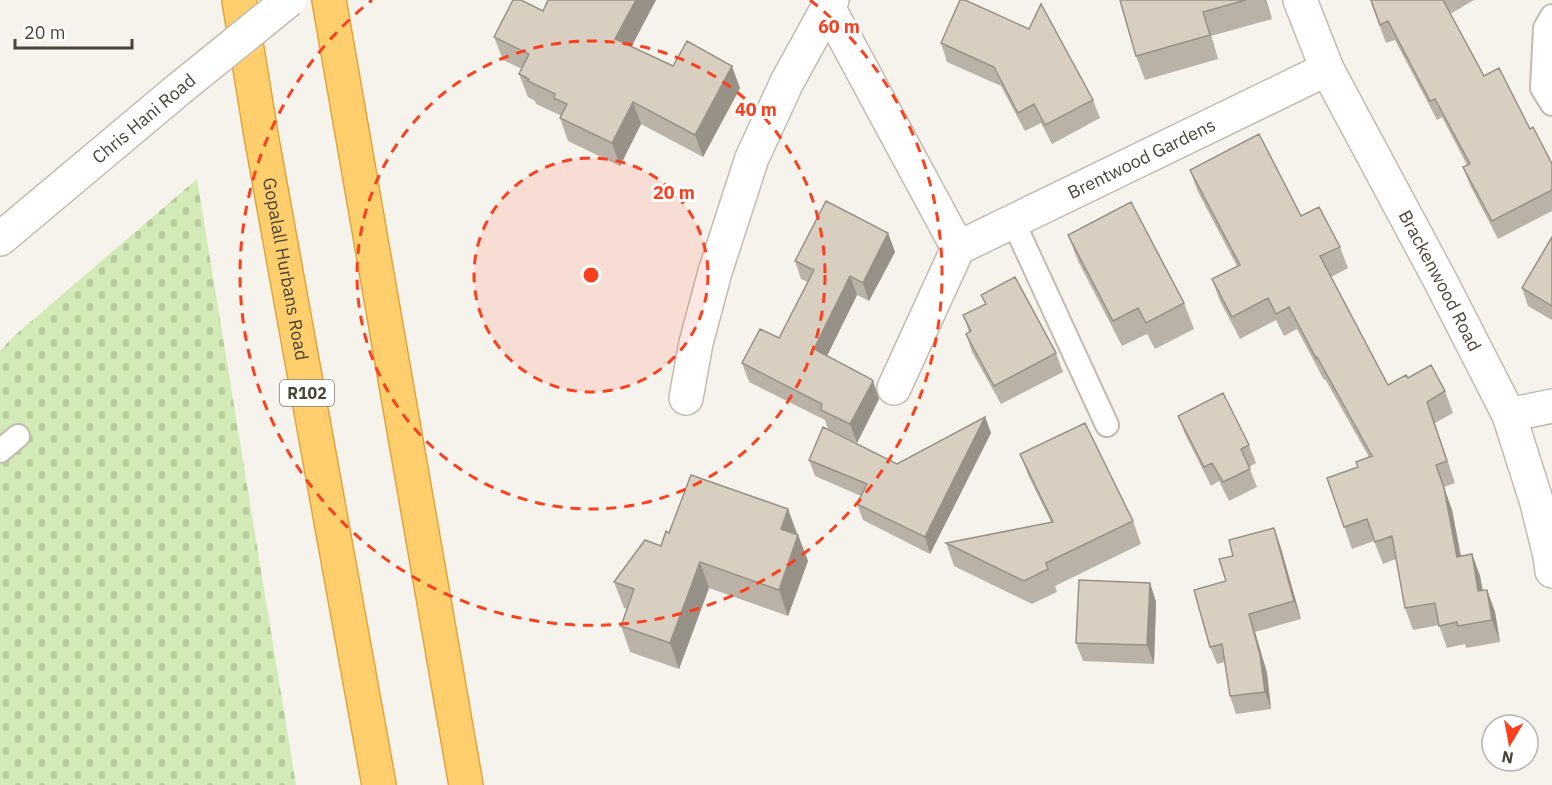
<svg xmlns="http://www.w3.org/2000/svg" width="1552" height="785" viewBox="0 0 1552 785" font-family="'IBM Plex Sans',sans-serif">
<defs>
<pattern id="cemetery-stones" width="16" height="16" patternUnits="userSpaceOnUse" patternTransform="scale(1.5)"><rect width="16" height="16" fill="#d2eab5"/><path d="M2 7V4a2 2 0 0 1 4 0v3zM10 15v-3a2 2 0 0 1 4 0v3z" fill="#b6ca9c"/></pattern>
</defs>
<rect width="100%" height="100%" fill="#f6f3ec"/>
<path fill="url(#cemetery-stones)" d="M197,179L296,785H0V351L14,336Z"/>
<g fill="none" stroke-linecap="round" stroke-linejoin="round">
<g stroke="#c2bbae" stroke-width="26">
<path id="service" d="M1552,16L1545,28L1542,88L1552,104
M1013,221L1107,425
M0,451L18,436"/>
</g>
<g stroke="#c2bbae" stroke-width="36">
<g id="minor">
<path id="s1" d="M1300,0L1327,69L1441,282L1509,415L1537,503L1550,556L1552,571"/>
<path d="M828,7L958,248"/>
<path id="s2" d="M894,388L958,248L1327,69"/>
<path d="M686,398L696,343L715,272L752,158L787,82L832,0"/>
<path d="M1509,415L1552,406"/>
</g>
</g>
<g stroke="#c2bbae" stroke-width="36">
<path id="tertiary" d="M0,239L179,89"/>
</g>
<g stroke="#e0a43c" stroke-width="36">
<g id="motorway">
<path id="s3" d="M239,0L261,135L379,785"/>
<path d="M329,0L466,785"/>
</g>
</g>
<use href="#service" stroke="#fff" stroke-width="22"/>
<use href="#minor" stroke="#fff" stroke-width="33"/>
<use href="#tertiary" stroke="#fff" stroke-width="33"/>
<use href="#motorway" stroke="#ffcf6e" stroke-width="33"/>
<g stroke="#c2bbae" stroke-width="36" stroke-linecap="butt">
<path id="tertiary-bridge" d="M179,89L289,0"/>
</g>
<use href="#tertiary-bridge" stroke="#fff" stroke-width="33"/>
</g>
<path fill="#bab2a6" d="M548,0H656L631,46L673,66L740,88L703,157L641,124L620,166L568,141L560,118V115L536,104L535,101L528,97L519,74L522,69L503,60L494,37L543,11Z
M1120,0H1266L1272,19L1211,36L1218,59L1145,80L1136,56Z
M1370,0H1474L1450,14L1484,76L1530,129L1552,164V211L1498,239L1470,185L1463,167L1467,165L1442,117L1437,120L1395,40L1386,43Z
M941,43L1093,100L1100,118L1052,144L1041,123L1025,131L1001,86L947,62Z
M1190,170L1301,216L1340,247L1348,268L1331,277L1388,385L1408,378L1445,391L1453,413L1435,423L1455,483L1444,487L1452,510L1461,556L1472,554L1480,576L1483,590H1487L1495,612L1500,642L1466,648L1465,644L1447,648L1439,625L1413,630L1405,608L1396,559L1383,564L1374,541L1352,549L1327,478L1358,467L1369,457L1325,379L1324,380L1297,329L1284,336L1276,320L1240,339L1220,301L1212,279L1237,266L1198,192Z
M888,233L895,252L869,301L857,295L827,356L873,381L879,399L857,443L828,429L825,420L749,382L742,363L779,338L808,282L801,279L795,261Z
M1068,235L1184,303L1194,329L1155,349L1147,334L1122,346L1078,261Z
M1552,237V320L1528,306L1522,288Z
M981,295L1056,353L1063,372L1001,404L972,352L966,334L969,332L963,315L985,304Z
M1178,416L1249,445L1256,463L1249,467L1257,487L1229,501L1219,481L1211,486L1185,434Z
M985,417L991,433L930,554L863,520L857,504L861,496L815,476L809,460L897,464Z
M1020,454L1133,521L1141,544L1055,586L1057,592L1032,604L954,566L946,543L1051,522L1029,477Z
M788,509L808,561L788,616L709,588L679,669L630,652L621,626L627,609L624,608L614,582L661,546L669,533Z
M1280,545L1301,619L1255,632L1267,673L1271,709L1236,714L1230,696L1225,662L1217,664L1210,647L1226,581Z
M1150,583L1156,602L1154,664L1083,661L1076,643Z"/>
<path fill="#979187" d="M636,0H656L624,61L615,39Z
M1265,0H1266L1272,19Z
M1203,12L1211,36L1218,59L1210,35Z
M732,66L740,88L703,157L695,135Z
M633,102L641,124L620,166L612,143Z
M888,233L895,252L869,301L863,283Z
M850,276L857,295L821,368L814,349Z
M873,381L879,399L857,443L850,424Z
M985,417L991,433L930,554L925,537Z
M1436,465L1452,510L1465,579L1457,557Z
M788,509L797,535L781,529Z
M1274,528L1280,545L1301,619L1294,601Z
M798,535L808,561L788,616L779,590Z
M1472,554L1480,576L1486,613L1478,591Z
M700,562L709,588L679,669L670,643Z
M1150,583L1156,602L1154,664L1147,645Z
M1487,590L1495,612L1500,642L1492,620Z
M1249,614L1255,632L1267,673L1271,709L1265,692Z"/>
<path fill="#d8cfc1" stroke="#979187" stroke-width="1.5" d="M513,0H521L543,11L548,0H636L615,39L673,66L687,41L732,66L695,135L633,102L612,143L560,118L567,104L554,98L555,94L528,81L529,79L519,74L529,54L494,37Z
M960,0H965L1029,29L1041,4L1093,100L1045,125L1034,104L1018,113L994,67L941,43Z
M1120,0H1246L1203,12L1210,35L1136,56Z
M1371,0H1443L1484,76L1499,68L1530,129L1533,127L1552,164V190L1492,221L1463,167L1470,164L1435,99L1430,101L1388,21L1380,25Z
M1259,134L1301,216L1319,207L1340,247L1320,256L1388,385L1406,375L1408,378L1431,365L1445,391L1427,402L1447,461L1436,465L1444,488L1457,557L1472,554L1478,591L1487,590L1492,620L1458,626L1457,622L1439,626L1435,603L1405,608L1392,536L1375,542L1367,519L1344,527L1327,478L1358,467L1356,462L1372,456L1317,357L1316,358L1289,307L1276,314L1268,298L1232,317L1212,279L1240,265L1190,170Z
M826,201L888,233L863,283L850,276L814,349L871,379L873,381L850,424L821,410L822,404L742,363L760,329L779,338L814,270L795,261Z
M1131,202L1184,303L1146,323L1138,308L1113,321L1068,235Z
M1552,237V306L1522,288Z
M1015,277L1056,353L994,386L966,334L971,331L963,315L986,304L981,295Z
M1223,393L1249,445L1241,449L1250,469L1223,482L1212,463L1204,467L1178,416Z
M985,417L925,537L857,504L867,484L809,460L823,427L897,464Z
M1085,423L1133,521L1046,563L1048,569L1024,581L946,543L1053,522L1020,454Z
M691,475L788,509L781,529L798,535L779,590L700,562L670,643L621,626L634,589L614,582L645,540L661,546L666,531L669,533Z
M1274,528L1294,601L1249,614L1260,655L1265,692L1230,696L1222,644L1210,647L1194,590L1226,581L1219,559L1233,556L1229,540Z
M1079,580L1150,583L1147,645L1076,643Z"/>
<circle cx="591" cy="275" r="117" fill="#fc3f1d" fill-opacity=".12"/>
<g fill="none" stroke="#fc3f1d" stroke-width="3" stroke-dasharray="10 8">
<circle cx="591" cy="275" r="117"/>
<circle cx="591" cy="275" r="234"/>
<path d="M810 0A351 351 0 1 1 372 0"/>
</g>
<g text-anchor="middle" stroke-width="6" stroke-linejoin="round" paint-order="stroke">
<rect fill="#fff" stroke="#817c74" stroke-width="1.5" x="280" y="380" width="54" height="26" rx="4.5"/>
<g font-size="16" font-weight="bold" fill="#4b4439">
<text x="307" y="399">R102</text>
</g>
<g font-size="18" fill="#4b4439" stroke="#fff">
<text transform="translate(144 119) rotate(-40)" y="6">Chris Hani Road</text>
<text dy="6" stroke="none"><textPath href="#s2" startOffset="358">Brentwood Gardens</textPath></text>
<text dy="6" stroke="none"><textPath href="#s3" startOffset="273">Gopalall Hurbans Road</textPath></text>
<text dy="6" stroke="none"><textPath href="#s1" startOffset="314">Brackenwood Road</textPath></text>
</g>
</g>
<circle cx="591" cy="275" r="9" fill="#fc3f1d" stroke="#fff" stroke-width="3"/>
<g font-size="18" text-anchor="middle" font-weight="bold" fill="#fc3f1d" stroke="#fff" stroke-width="6" stroke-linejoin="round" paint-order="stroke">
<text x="839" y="33">60 m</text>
<text x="756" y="116">40 m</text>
<text x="674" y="199">20 m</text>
</g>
<g transform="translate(1510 743) rotate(190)"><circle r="28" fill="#ffffff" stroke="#b7b4b0" stroke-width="1.5"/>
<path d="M0-4.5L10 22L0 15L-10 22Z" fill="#fc3f1d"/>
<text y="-9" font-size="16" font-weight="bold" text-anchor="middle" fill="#4b4439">N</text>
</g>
<path d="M15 39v9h117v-9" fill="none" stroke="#4b4439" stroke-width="3"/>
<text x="24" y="39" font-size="18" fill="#4b4439" stroke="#ffffff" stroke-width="4.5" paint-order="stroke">20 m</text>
</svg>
